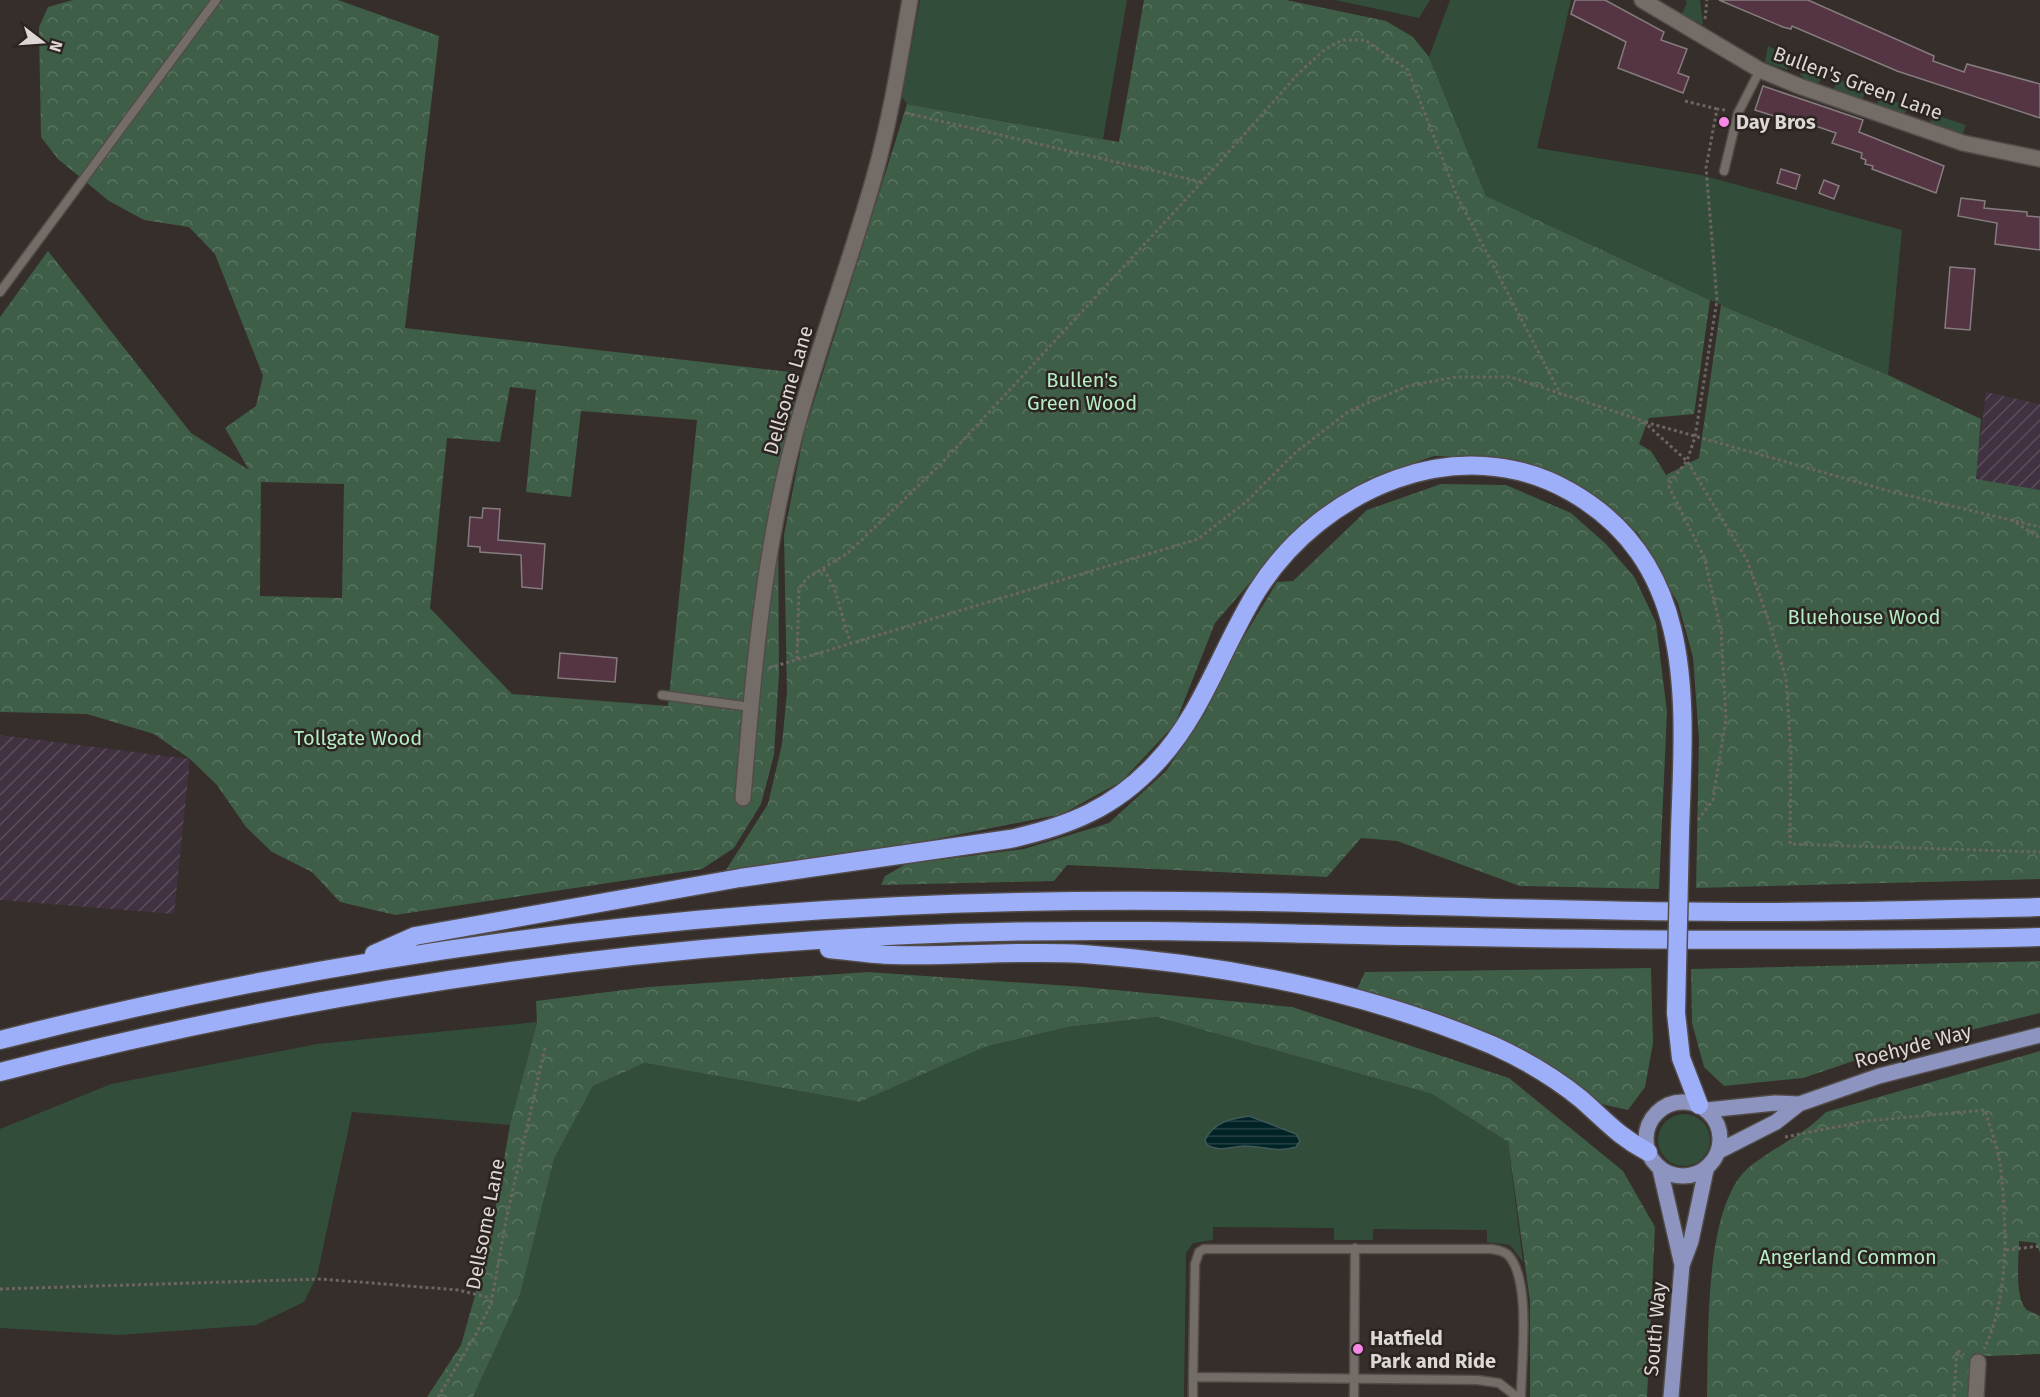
<svg xmlns="http://www.w3.org/2000/svg" width="2040" height="1397" viewBox="0 0 2040 1397" font-family="'Fira Sans',sans-serif">
<defs>
<pattern id="industrial-furrows" width="10" height="10" patternUnits="userSpaceOnUse" patternTransform="scale(1.5)"><rect width="10" height="10" fill="#403240"/><path d="M-1 1l2-2M0 10L10 0M9 11l2-2" fill="none" stroke="#5b4f5b"/></pattern>
<pattern id="forest-crowns" width="20" height="18" patternUnits="userSpaceOnUse" patternTransform="scale(1.5)"><rect width="20" height="18" fill="#3f5e48"/><path d="M2 6a3 3 0 1 1 6 0M12 15a3 3 0 1 1 6 0" fill="none" stroke="#5a7462"/></pattern>
<pattern id="water-rules" width="6" height="5" patternUnits="userSpaceOnUse" patternTransform="scale(1.5)"><rect width="6" height="5" fill="#002325"/><path d="M0 2.5h6" fill="none" stroke="#254244"/></pattern>
</defs>
<rect width="100%" height="100%" fill="#352e2a"/>
<path fill="url(#industrial-furrows)" d="M1986,392L2040,404V490L1975,479Z
M0,735L190,759L174,914L0,900Z"/>
<path fill="#334d3b" d="M920,0H1127L1103,139L907,104L902,97Z
M1335,0H1430L1419,18Z
M1450,0H1571L1537,148L1701,175L1902,230L1888,375L1710,300L1486,196L1429,57Z
M1685,0H1700L1703,25L1682,14L1687,2Z
M1768,46L1793,58L1787,70L1765,62Z
M1805,63L1824,71L1819,83L1809,82L1800,75Z
M1838,79L1866,89L1863,99L1860,101L1837,93L1834,88Z
M1880,96L1908,106L1904,116L1876,106Z
M1933,114L1966,125L1962,135L1929,125Z
M1157,1017L1432,1094L1508,1142L1523,1262L1510,1245L1487,1242V1230L1373,1229V1240H1334V1228L1213,1227V1240L1193,1243L1186,1253L1184,1397H473L520,1295L554,1159L593,1086L645,1063L860,1102L985,1047L1068,1027Z
M537,1022L510,1125L352,1112L317,1276L304,1302L256,1325L119,1335L0,1328V1129L111,1084L317,1044Z
M1658 1140a26 26 0 1 1 52 0a26 26 0 1 1-52 0Z"/>
<path fill="url(#forest-crowns)" fill-rule="evenodd" d="M73,0H338L439,36L405,328L799,373L778,499L779,673L774,755L761,804L734,848L702,869L395,915L340,902L312,872L272,852L246,827L217,785L190,759L154,734L87,714L0,712V317L48,251L191,433L249,470L225,428L256,406L263,376L215,254L189,227L144,220L109,201L58,159L41,137L39,27L48,7ZM510,387L536,390L526,492L571,497L581,411L697,420L668,706L512,694L430,608L447,438L500,442ZM261,482L344,484L342,598L260,596Z
M1144,0H1286L1386,21L1413,37L1429,57L1486,196L1710,300L1694,414L1649,418L1639,444L1651,451L1666,475L1699,458L1721,305L1888,375L1981,419L1976,479L2040,490V879L1696,888L1699,740L1693,657L1678,603L1638,533L1579,485L1507,458L1434,456L1368,479L1300,525L1215,623L1175,724L1122,781L1062,814L911,844L726,870L768,804L782,744L787,692L784,535L804,433L907,104L1119,142Z
M1441,484L1506,485L1571,513L1606,544L1635,578L1656,623L1667,712L1659,889L1520,886L1397,841L1361,838L1327,877L1067,865L1054,881L881,885L885,876L906,864L1024,849L1109,823L1166,771L1205,713L1240,643L1277,582L1293,581L1367,510Z
M2040,961V1013L1877,1053L1803,1078L1724,1086L1704,1067L1692,1023L1691,969Z
M1651,968L1653,1043L1645,1087L1628,1110L1597,1103L1422,1011L1357,989L1365,972Z
M868,972L1084,987L1292,1007L1509,1078L1623,1171L1655,1227L1647,1397H1530V1301L1508,1142L1432,1094L1157,1017L1068,1027L985,1047L860,1102L645,1063L593,1086L554,1159L520,1295L473,1397H427L461,1345L489,1246L510,1125L537,1022L536,1001L648,987Z
M2040,1051V1253L2036,1243L2019,1241C2019,1257 2014,1299 2027,1310C2031,1312 2036,1314 2040,1316V1354L1989,1356L1973,1354L1968,1397H1707C1709,1340 1703,1208 1748,1168C1773,1147 1803,1136 1826,1112Z"/>
<path fill="url(#water-rules)" stroke="#42595a" stroke-width="1.5" d="M1249,1116L1296,1134L1300,1141L1296,1147C1278,1153 1263,1146 1244,1146C1231,1147 1219,1152 1207,1145L1205,1140C1214,1122 1230,1119 1249,1116Z"/>
<path fill="#553543" stroke="#857c7f" stroke-width="1.5" d="M1575,0H1605L1664,32L1661,40L1687,49L1678,73L1689,77L1683,93L1618,68L1626,42L1571,14Z
M1719,0H1808L1934,56L1933,61L1964,72L1967,64L2040,84V118L1897,71L1792,26L1791,29L1783,27Z
M1763,86L1863,120L1859,132L1944,166L1936,193L1872,169L1873,166L1865,164L1866,160L1861,158L1862,153L1832,143L1836,133L1795,119L1792,127L1775,122L1777,117L1755,110Z
M1781,169L1800,175L1796,189L1777,183Z
M1824,180L1839,186L1834,199L1819,193Z
M1961,198L1985,201L1984,208L2027,212V216L2040,217V250L1995,244L1997,223L1958,216Z
M1950,267L1975,269L1970,330L1945,328Z
M483,508L500,509L498,540L545,544L542,589L522,587L521,555L480,552V547L468,546L470,517L482,518Z
M560,653L617,658L615,682L558,678Z"/>
<g fill="none" stroke-linecap="round" stroke-linejoin="round">
<g stroke="#524c49" stroke-width="11">
<path id="service" d="M1724,171L1738,113L1760,70
M0,292L216,0
M662,695L751,707
M1193,1377L1195,1264L1199,1252L1204,1249H1491C1497,1250 1503,1250 1508,1255C1532,1280 1521,1363 1521,1397
M1193,1397V1377L1477,1380L1499,1383L1517,1397
M1354,1397L1355,1248"/>
</g>
<g stroke="#524c49" stroke-width="18">
<path id="minor" d="M1642,0L1760,70L1799,86L1963,143L2040,159
M743,798C753,675 763,554 795,434C818,346 851,261 875,174C891,116 900,59 910,0
M1976,1397L1978,1362"/>
</g>
<g stroke="#524c49" stroke-width="18">
<path id="primary" d="M1646 1139a37 37 0 1 1 74 0a37 37 0 1 1-74 0Z
M1707,1110L1775,1103L1799,1104
M1719,1151L1776,1122L1799,1104L1879,1076L2040,1035
M1660,1169L1682,1265
M1671,1397L1682,1265L1691,1241L1706,1170"/>
</g>
<g stroke="#524c49" stroke-width="21">
<path id="motorway" d="M829,949C850,951 872,955 892,955C956,957 1020,950 1083,954C1223,964 1362,990 1492,1045C1523,1059 1554,1077 1581,1099C1605,1120 1619,1137 1648,1152
M374,954L415,936L740,878L1010,839C1069,826 1114,808 1156,763C1202,715 1222,647 1257,591C1322,488 1460,428 1571,492C1699,565 1684,705 1680,831
M1676,1013L1681,1058L1699,1105
M0,1040C333,955 675,909 1019,902C1270,896 1521,913 1772,912C1861,912 1951,909 2040,907
M0,1072C313,991 634,944 957,933C1109,928 1260,933 1411,936C1621,940 1830,942 2040,937"/>
</g>
<path stroke="#6c6662" stroke-width="3" stroke-dasharray="3 3" stroke-linecap="butt" d="M1705,19L1707,0
M1685,101L1717,109
M906,113L1202,182
M1645,422L1889,491L2040,527
M2016,523L2040,538
M823,569C841,594 840,617 851,643
M797,659L799,589L807,578L848,553L941,464L1202,182L1298,74L1324,50L1342,40H1365L1408,70L1457,196L1561,395
M769,668L1198,539L1246,502L1296,452L1349,411L1408,386L1456,377H1511L1643,421L1687,461L1747,560L1768,619L1786,678L1791,752L1790,844L2040,852
M1698,820L1713,800L1726,719L1721,630L1704,557L1668,485L1687,461L1695,437L1717,300L1706,168L1717,109L1725,110
M1785,1137L1866,1121L1985,1110C1990,1127 1997,1145 2000,1163C2007,1221 2010,1296 1984,1349
M2006,1250L2040,1246
M0,1289L321,1279L458,1290L491,1298
M438,1397L475,1336L491,1304L506,1220L545,1048
M1954,1397L1957,1350L1964,1355"/>
<use href="#service" stroke="#746c67" stroke-width="8"/>
<use href="#minor" stroke="#746c67" stroke-width="15"/>
<use href="#primary" stroke="#8d94bf" stroke-width="15"/>
<use href="#motorway" stroke="#9eaffa" stroke-width="18"/>
<g stroke="#524c49" stroke-width="21" stroke-linecap="butt">
<path id="motorway-bridge" d="M1676,1013L1680,831"/>
</g>
<use href="#motorway-bridge" stroke="#9eaffa" stroke-width="18"/>
</g>
<g fill="#fa87e8" stroke="#2b2420" stroke-width="2">
<circle cx="1724" cy="122" r="6"/>
<circle cx="1358" cy="1349" r="6"/>
</g>
<g text-anchor="middle" stroke-width="5" stroke-linejoin="round" paint-order="stroke">
<g font-size="20" fill="#ddd8d5" stroke="#2b2420">
<text transform="translate(1858 83) rotate(20)" y="7">Bullen's Green Lane</text>
<text transform="translate(788 390) rotate(-74)" y="7">Dellsome Lane</text>
<text transform="translate(1913 1046) rotate(-15)" y="7">Roehyde Way</text>
<text transform="translate(485 1224) rotate(-79)" y="7">Dellsome Lane</text>
<text transform="translate(1655 1329) rotate(-85)" y="7">South Way</text>
</g>
<g font-size="20" font-weight="bold" fill="#ddd8d5" stroke="#2b2420" text-anchor="start">
<text x="1736" y="129">Day Bros</text>
<text x="1370" y="1345">Hatfield<tspan x="1370" dy="23">Park and Ride</tspan></text>
</g>
<g font-size="20" fill="#b5eec5" stroke="#2b2420">
<text x="1082" y="387">Bullen's<tspan x="1082" dy="23">Green Wood</tspan></text>
<text x="1864" y="624">Bluehouse Wood</text>
<text x="358" y="745">Tollgate Wood</text>
<text x="1848" y="1264">Angerland Common</text>
</g>
</g>
<g transform="translate(42 42) rotate(107)" stroke="#2b2420" stroke-width="4.5" paint-order="stroke">
<path d="M0-4.5L10 22L0 15L-10 22Z" fill="#ddd8d5"/>
<text y="-9" font-size="16" font-weight="bold" text-anchor="middle" fill="#ddd8d5">N</text>
</g>
</svg>
